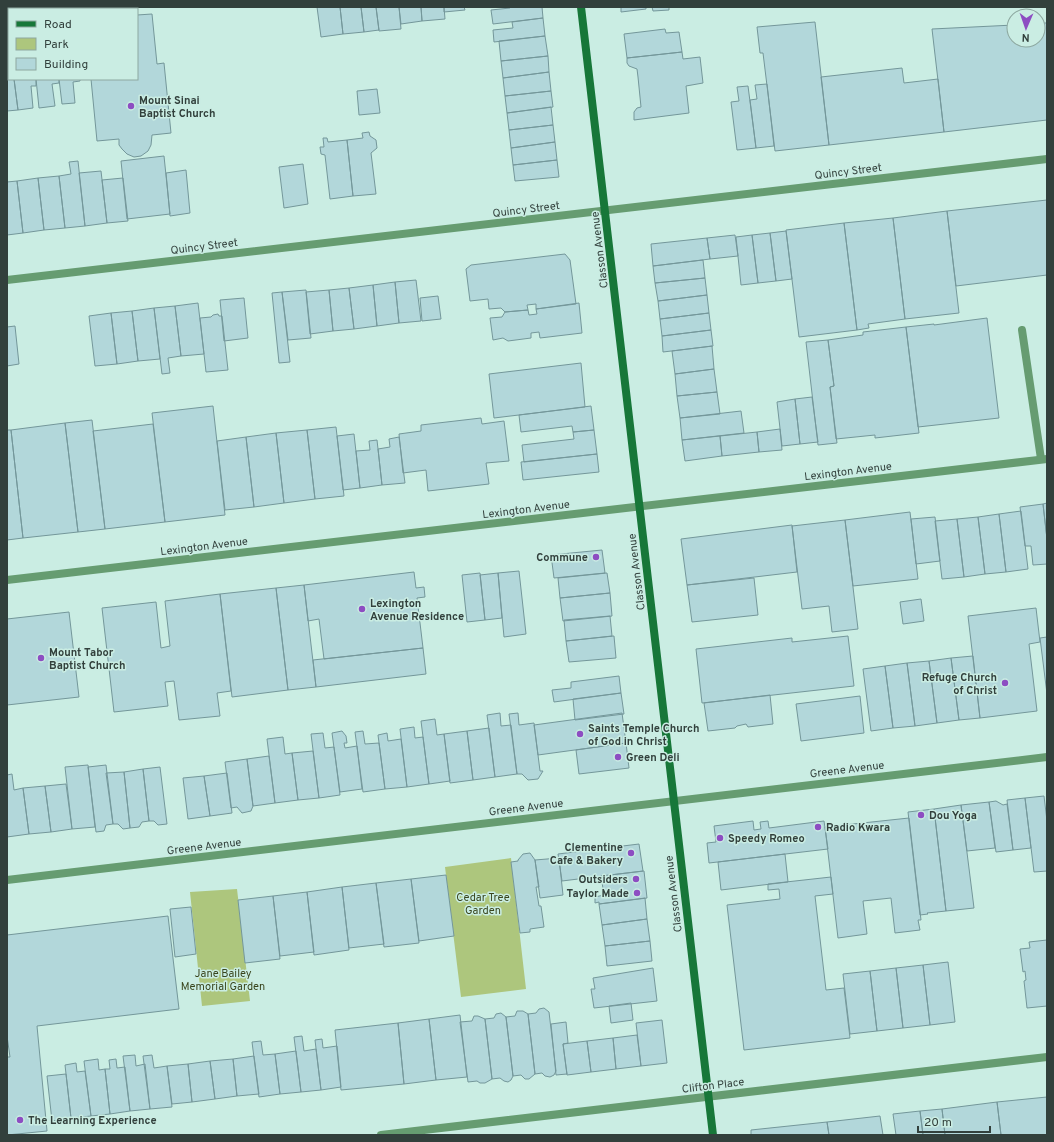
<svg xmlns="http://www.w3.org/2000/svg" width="1054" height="1142" viewBox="0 0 1054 1142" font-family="Overpass,sans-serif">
<rect width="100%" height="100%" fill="#caede3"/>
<path fill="#adc67d" d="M511,858L526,989L461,997L445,867Z
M237,889L250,1001L202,1006L190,892Z"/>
<path fill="#b2d7da" stroke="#74979a" d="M317,7H340L343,34L321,37Z
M340,7H361L364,32L343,34Z
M361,7H376L379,30L364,32Z
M376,7H399L401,29L379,31Z
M399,7H421L422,21L401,24Z
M421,7H444L445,19L422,21Z
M444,7H464L465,10L444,12Z
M510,7H542L543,18L493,24L491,10L510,8Z
M621,7H646V9L621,12Z
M652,7H669V10L653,11Z
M152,14L157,64L164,63L171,133L152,135L151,145L148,151L141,156L134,157L127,154L122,149L119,145V139L97,141L91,79H137V15Z
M543,18L545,36L494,42L493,30L513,28L512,22Z
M815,22L829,145L775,151L763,53H760L757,27Z
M1038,23H1047V120L944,132L932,29L1014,25V40H1038Z
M665,29L666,33L679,32L682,52L627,58L624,34Z
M7,35H9V79H14L18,110L7,111Z
M545,36L548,56L501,61L499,41Z
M682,52L683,59L700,57L703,83L686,86L689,113L634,120V112L637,108L641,107L638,77L637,69L629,66L627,63V58Z
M548,56L549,72L503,78L501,61Z
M902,68L904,83L938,79L944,132L829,145L821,77Z
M549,72L551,91L505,96L503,78Z
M14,79H36V86H31L33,108L18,110Z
M36,79H59V83L52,84L55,106L39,108Z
M59,79H80V81L73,82L75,103L62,104Z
M767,84L774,146L756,148L750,100L757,99L755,85Z
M748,86L756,148L737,150L731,102L739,101L737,87Z
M377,89L380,113L359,115L357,91Z
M551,91L553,107L507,113L505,96Z
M551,107L553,125L509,130L507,113Z
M553,125L555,142L511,148L509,130Z
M369,132L370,136L376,140L377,148L371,153L376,194L353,196L347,140L363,138L362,133Z
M323,138H327L328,142L347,140L353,196L330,199L325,155L321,154L320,147H324Z
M555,142L557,160L513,165L511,148Z
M164,156L170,214L127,219L121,161Z
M557,160L559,177L515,181L513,165Z
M78,161L85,226L65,228L59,176L71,174L69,162Z
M303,164L308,204L284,208L279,167Z
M186,170L190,213L170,216L166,173Z
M101,171L107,223L85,226L79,173Z
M59,176L65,228L44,230L38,178Z
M38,178L44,230L23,233L17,181Z
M123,178L128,221L107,223L102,180Z
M17,181L23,233L7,235V182Z
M1047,200V275L956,286L947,211Z
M947,211L959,313L905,319L893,218Z
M893,218L905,319L868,324L869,328L857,330L844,223Z
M844,223L857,330L799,337L786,230Z
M786,231L792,279L776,281L770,233Z
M770,233L776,281L758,283L752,235Z
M735,235L738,256L710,259L707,238Z
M752,235L758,283L741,285L736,237Z
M707,238L710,259L653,266L651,244Z
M565,254L570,260L576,304L536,309V304L527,305L528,310L505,312L501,308L489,309L488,299L470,301L466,269L471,265Z
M703,260L705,278L655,283L653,266Z
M705,278L707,295L658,301L655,283Z
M416,280L421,321L399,323L395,282Z
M395,282L399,323L377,326L373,285Z
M373,285L377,326L354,329L349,288Z
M349,288L354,329L333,331L329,290Z
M306,290L311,338L288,340L282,292Z
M329,290L333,331L310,334L306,292Z
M282,292L290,362L279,363L272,293Z
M707,295L709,313L660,319L658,301Z
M438,296L441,319L422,321L420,298Z
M244,298L248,338L224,341L220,300Z
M198,303L204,354L181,356L175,306Z
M579,303L582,333L540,338L539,332L531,333V338L508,341L503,338L493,340L490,318L502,317L505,312L528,310L529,315L537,314L536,309Z
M175,306L181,356L168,358L170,373L162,374L154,308Z
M154,308L160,359L138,361L132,311Z
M132,311L138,361L117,364L111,313Z
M111,313L117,364L95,366L89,316Z
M709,313L711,330L662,336L660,319Z
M218,314L219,316H222L228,370L206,372L200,318L211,317L213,315Z
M987,318L999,418L918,427L906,327L934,324V325Z
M15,326L19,364L7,366V327Z
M906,327L919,433L875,438V435L836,439L830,387L834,386L828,340L863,335V332Z
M711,330L713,346L663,352L662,336Z
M828,340L834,386L830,387L837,443L818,445L806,342Z
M712,346L714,369L675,374L672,351Z
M581,363L585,407L494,418L489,374Z
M714,369L717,392L677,396L675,374Z
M717,392L720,414L680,418L677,396Z
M812,397L818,442L800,444L795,399Z
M795,399L800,444L782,446L777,402Z
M213,406L225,515L165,522L152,413Z
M591,406L594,430L573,432L572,426L521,432L519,415Z
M741,411L744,433L682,440L680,418Z
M481,418L482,424L504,421L509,461L486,463L489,484L428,491L426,470L403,473L399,434L421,431V425Z
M92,420L105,529L78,532L65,423Z
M65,423L78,532L23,538L11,430Z
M153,424L165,522L105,529L93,431Z
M336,427L344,496L315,499L307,430Z
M780,429L782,450L759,452L757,432Z
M7,430H11L23,538L7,540Z
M307,430L315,499L284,503L276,433Z
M594,430L597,454L524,462L522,445L574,439L573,432Z
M757,432L759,452L722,456L720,436Z
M276,433L284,503L254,507L246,437Z
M354,434L360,488L343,490L337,436Z
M720,436L722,456L685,461L682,440Z
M246,437L254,507L225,510L217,441Z
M399,437L405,483L382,485L378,449L390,447L389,439Z
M377,440L382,485L360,488L356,451L370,450L369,441Z
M597,454L599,472L523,480L521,462Z
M1047,503V539L1043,504Z
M1043,504L1047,539V564L1033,565L1031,546H1025L1020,507Z
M1021,511L1028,569L1006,572L999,514Z
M910,512L918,579L853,586L845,520Z
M999,514L1006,572L985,574L978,517Z
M935,517L940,561L916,564L911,519Z
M978,517L985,574L964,577L957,519Z
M957,519L964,577L942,579L935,521Z
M845,520L858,629L832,632L829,606L802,609L792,526Z
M792,525L797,572L687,585L681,539Z
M602,550L605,573L554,578L551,555Z
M519,571L526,634L504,637L498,573Z
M414,572L416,588L424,587L425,597L417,598L423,648L324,659L319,619L308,621L304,585Z
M480,573L485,620L467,622L462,575Z
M498,573L502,618L485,620L480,575Z
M607,573L610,593L560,598L558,578Z
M754,578L758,615L692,622L687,585Z
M304,585L316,687L288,690L276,588Z
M276,588L288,690L232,697L220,594Z
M610,593L612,616L563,621L560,598Z
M220,594L231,691L217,693L220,716L179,720L174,681L165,682L168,706L114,712L102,608L156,602L161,648L170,646L165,601Z
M921,599L924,621L903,624L900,602Z
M1036,608L1040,642L1029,644L1037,711L980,718L968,616Z
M69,612L79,697L7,705V619Z
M610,616L612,636L566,641L564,620Z
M614,636L616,658L569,662L566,641Z
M848,636L854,686L702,703L696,649L792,638V642Z
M1047,637V694L1040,638Z
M423,648L426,674L316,687L313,660Z
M973,656L980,718L959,720L951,658Z
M951,658L959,720L937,723L929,661Z
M929,661L937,723L915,726L907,663Z
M907,663L915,726L893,728L885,666Z
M885,666L893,728L871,731L863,669Z
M619,676L621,693L554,702L552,690L571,688V682Z
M621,693L624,714L575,720L573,699Z
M770,695L773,724L748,727L746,724L737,726L735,728L708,731L704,703Z
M860,696L864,733L801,741L796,704Z
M500,713L501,726L511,725L517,774L495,777L487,715Z
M518,713L519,725L534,723L540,771H543L538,779L528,780L522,774H517L509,714Z
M622,713L626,743L538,755L534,725Z
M435,719L437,735L444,734L450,781L429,784L421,721Z
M414,727L415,738L423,737L429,784L407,787L400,729Z
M489,728L495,777L473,780L467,731Z
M342,731L346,736L347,743H344L345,748L357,746L362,789L340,792L332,733Z
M363,731L365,744L379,743L385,789L363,792L355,732Z
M467,731L473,780L450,783L444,734Z
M323,733L325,748L334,747L340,795L319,798L311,734Z
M387,733L388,741L401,739L407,787L385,789L378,735Z
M283,737L285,754L292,753L298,800L275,803L267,739Z
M626,743L629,768L579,774L576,750Z
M313,751L319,798L298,800L292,753Z
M269,756L275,803L253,806L247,759Z
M247,759L253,806L251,811L242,813L237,807L231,808L225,762Z
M88,765L95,827L72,829L65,767Z
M106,765L113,824L106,825L104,831L96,832L88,767Z
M160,767L167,824L158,825L154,821H149L143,769Z
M143,769L149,821L142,822L139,827L130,828L124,772Z
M124,772L130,828L123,829L118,824H113L106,773Z
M227,773L232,813L210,816L204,776Z
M12,774L14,790L23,788L29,834L7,837V775Z
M204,776L210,816L188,819L183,778Z
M66,784L72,829L51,832L45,786Z
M45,786L51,832L29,834L23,788Z
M1044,796L1047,821V871L1034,872L1025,798Z
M1025,798L1031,848L1013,850L1007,800Z
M996,801L1003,805L1007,804L1013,850L996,852L989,802Z
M989,802L995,848L967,851L961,805Z
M961,805L974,908L946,911L934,809Z
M934,809L946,911L927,913L928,914L920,915L908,812Z
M909,818L921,920H918L920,930L895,933L891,898L863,901L867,934L838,938L825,827Z
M753,821L754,830L761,829L760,822L768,821L769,828L824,821L828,849L709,863L707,843L716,842L714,826Z
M639,844L643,871L562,881L558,854Z
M530,853L535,860L539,887H536L539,906H541L544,927L530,929V932L520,933L511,862L518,861V860L523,854Z
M785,854L788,882L721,890L718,862Z
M559,858L563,895L540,898L535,860Z
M644,871L647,898L599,904V902L595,903V897L604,895L601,876Z
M446,875L454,936L419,941L411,879Z
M831,877L833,894L815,896L826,990L844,988L850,1038L744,1050L727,905L780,899L779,889L768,890V884Z
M411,879L419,943L384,947L376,883Z
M376,883L384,944L349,948L342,887Z
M342,887L349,950L314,955L307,892Z
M307,892L314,952L280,956L273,896Z
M273,896L280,959L245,963L238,900Z
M645,898L647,919L602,925L599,904Z
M191,907L196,954L175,957L170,909Z
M168,916L179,1009L37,1026L47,1131L7,1135V1057H10L7,1036V935Z
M647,919L650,941L605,946L602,925Z
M1047,940V1006L1027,1008L1024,981L1026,980L1025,971L1023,972L1020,949L1030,948L1029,942Z
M650,941L652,961L607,966L605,946Z
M948,962L955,1022L930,1025L923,965Z
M923,965L930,1025L903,1028L896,968Z
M653,968L657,1001L594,1008L591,989H595L593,978Z
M896,968L903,1028L877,1031L870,971Z
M870,971L877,1031L850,1034L843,974Z
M631,1003L633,1020L611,1023L609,1006Z
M544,1008L549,1012L556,1071L554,1075L550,1077L545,1076L542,1073L535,1074L528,1014L536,1013L539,1009Z
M517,1011H523L528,1014L535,1074L529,1079H525L521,1075L513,1076L506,1017L515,1016Z
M501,1013L506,1017L513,1076L511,1080L508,1082L504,1081L500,1078L492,1079L485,1019L494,1018L496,1014Z
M460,1015L467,1077L436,1080L429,1019Z
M474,1016H478L485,1019L492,1079L485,1083H480L477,1081L468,1082L460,1022L472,1021Z
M429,1019L436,1080L404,1084L398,1023Z
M662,1020L667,1063L641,1066L636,1023Z
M566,1022L568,1043L563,1044L567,1074L556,1075L551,1024Z
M398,1023L404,1084L341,1090L335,1030Z
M637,1035L641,1066L616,1069L613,1038Z
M302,1036L304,1051L316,1049L321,1090L301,1092L294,1037Z
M613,1038L616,1069L591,1072L587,1041Z
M322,1039L323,1048L337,1046L341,1087L321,1090L315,1040Z
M261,1041L263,1055L275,1054L280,1094L259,1097L252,1042Z
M587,1041L591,1072L567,1075L563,1044Z
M296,1051L301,1092L280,1094L275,1054Z
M135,1055L136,1066L145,1064L150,1109L130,1111L123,1056Z
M152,1055L154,1068L167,1066L172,1107L150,1109L143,1056Z
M254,1056L259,1094L237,1096L233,1059Z
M98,1059L99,1070L105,1069L110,1114L91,1116L84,1061Z
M116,1059L117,1068L125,1067L130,1111L110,1114L105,1069H110L109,1060Z
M233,1059L237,1096L215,1099L210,1061Z
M210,1061L215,1099L192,1102L188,1064Z
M76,1063L77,1072L85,1071L91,1116L71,1118L65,1065Z
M188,1064L192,1102L172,1104L167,1066Z
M66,1074L71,1118L52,1121L47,1076Z
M1047,1097V1135H1001L997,1102Z
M997,1102L1001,1135H945L942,1109Z
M942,1109L945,1135H923L920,1111Z
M920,1111L923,1135H896L893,1114Z
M880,1116L883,1135H829L827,1122Z
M827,1122L829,1135H751V1130Z"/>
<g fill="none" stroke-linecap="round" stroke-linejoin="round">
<path stroke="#669c71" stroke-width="8" d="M1022,330L1041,459"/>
<path stroke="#669c71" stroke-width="8" d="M7,280L1047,159
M7,580L1047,459
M7,880L1047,757
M381,1135L1047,1057"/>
<path stroke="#177739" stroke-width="8" d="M581,7L713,1135"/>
</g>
<g fill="#8d4dc2" stroke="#caede3" stroke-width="1.5">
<circle cx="131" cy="106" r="4"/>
<circle cx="596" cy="557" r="4"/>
<circle cx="362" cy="609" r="4"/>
<circle cx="41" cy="658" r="4"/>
<circle cx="1005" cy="683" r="4"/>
<circle cx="580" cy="734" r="4"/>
<circle cx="618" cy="757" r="4"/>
<circle cx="921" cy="815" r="4"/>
<circle cx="818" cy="827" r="4"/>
<circle cx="720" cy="838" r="4"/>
<circle cx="631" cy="853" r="4"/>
<circle cx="636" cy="879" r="4"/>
<circle cx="637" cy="893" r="4"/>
<circle cx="20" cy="1120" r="4"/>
</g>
<g text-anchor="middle" stroke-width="3" stroke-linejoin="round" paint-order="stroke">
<g font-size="11" font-weight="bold" fill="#32403c" stroke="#caede3" text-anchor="start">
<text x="139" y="104">Mount Sinai<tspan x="139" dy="13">Baptist Church</tspan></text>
<text x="588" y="561" text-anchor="end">Commune</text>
<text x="370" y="607">Lexington<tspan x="370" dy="13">Avenue Residence</tspan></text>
<text x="49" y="656">Mount Tabor<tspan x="49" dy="13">Baptist Church</tspan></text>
<text x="997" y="681" text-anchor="end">Refuge Church<tspan x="997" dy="13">of Christ</tspan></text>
<text x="588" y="732">Saints Temple Church<tspan x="588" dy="13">of God in Christ</tspan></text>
<text x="626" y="761">Green Deli</text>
<text x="929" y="819">Dou Yoga</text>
<text x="826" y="831">Radio Kwara</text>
<text x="728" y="842">Speedy Romeo</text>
<text x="623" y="851" text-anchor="end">Clementine<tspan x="623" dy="13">Cafe &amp; Bakery</tspan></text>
<text x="628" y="883" text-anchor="end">Outsiders</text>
<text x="629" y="897" text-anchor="end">Taylor Made</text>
<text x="28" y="1124">The Learning Experience</text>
</g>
<g font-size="11" fill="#32403c" stroke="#caede3">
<text transform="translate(848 171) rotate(-7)" y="4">Quincy Street</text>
<text transform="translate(526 209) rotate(-7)" y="4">Quincy Street</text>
<text transform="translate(204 246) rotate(-7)" y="4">Quincy Street</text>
<text transform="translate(599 250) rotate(-97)" y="4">Classon Avenue</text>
<text transform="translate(848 471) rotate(-7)" y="4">Lexington Avenue</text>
<text transform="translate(526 509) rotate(-7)" y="4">Lexington Avenue</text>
<text transform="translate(204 546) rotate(-7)" y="4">Lexington Avenue</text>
<text transform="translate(636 572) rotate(-97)" y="4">Classon Avenue</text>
<text transform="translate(847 769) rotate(-7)" y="4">Greene Avenue</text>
<text transform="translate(526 807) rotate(-7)" y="4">Greene Avenue</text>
<text transform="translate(204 846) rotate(-7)" y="4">Greene Avenue</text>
<text transform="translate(673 894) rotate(-97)" y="4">Classon Avenue</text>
<text transform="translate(713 1085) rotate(-7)" y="4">Clifton Place</text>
</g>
<g font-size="11" fill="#39451d" stroke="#caede3">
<text x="483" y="901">Cedar Tree<tspan x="483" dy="13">Garden</tspan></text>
<text x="223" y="977">Jane Bailey<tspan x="223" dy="13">Memorial Garden</tspan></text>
</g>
</g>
<rect width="1054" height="1142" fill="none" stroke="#32403c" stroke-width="16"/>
<rect x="8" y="8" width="130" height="72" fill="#caede3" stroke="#8da8a0"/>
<rect x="16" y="21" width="20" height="6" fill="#177739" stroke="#8da8a0"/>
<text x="44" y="28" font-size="12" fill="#32403c">Road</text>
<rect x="16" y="38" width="20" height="12" fill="#adc67d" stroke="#8da8a0"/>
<text x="44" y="48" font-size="12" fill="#32403c">Park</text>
<rect x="16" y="58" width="20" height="12" fill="#b2d7da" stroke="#8da8a0"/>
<text x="44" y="68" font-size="12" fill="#32403c">Building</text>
<g transform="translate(1026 28) rotate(182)"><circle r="19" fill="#caede3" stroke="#8da8a0"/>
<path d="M0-3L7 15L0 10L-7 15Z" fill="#8d4dc2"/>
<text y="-6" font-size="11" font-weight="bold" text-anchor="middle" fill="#32403c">N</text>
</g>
<path d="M918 1126v6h72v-6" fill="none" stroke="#32403c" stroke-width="2"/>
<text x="924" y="1126" font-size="12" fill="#32403c" stroke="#caede3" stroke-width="3" paint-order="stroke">20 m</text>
</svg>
